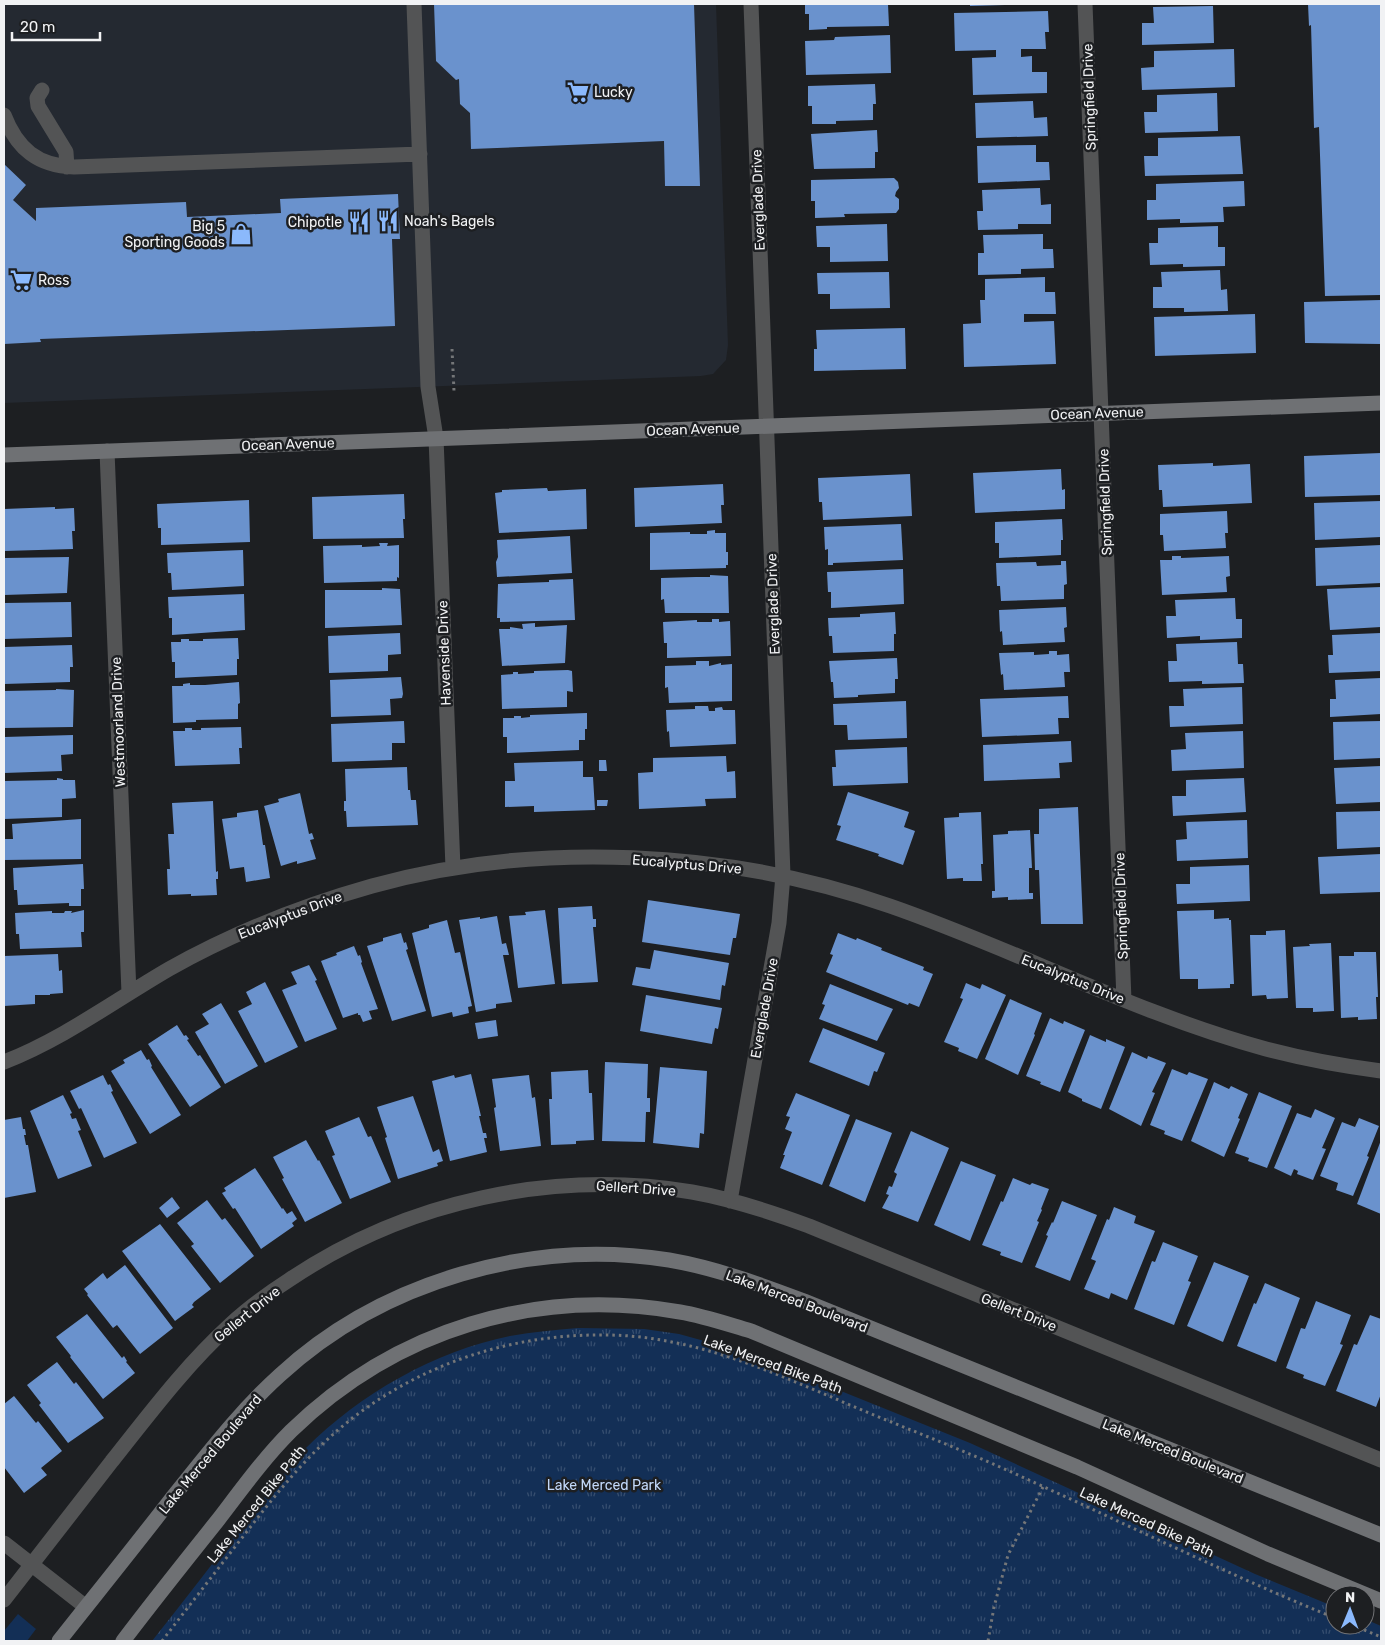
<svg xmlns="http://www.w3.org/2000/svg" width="1385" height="1645" viewBox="0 0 1385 1645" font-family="Rubik,sans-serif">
<defs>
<pattern id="park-tufts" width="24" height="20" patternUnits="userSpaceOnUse" patternTransform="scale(1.25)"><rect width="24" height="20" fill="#132f56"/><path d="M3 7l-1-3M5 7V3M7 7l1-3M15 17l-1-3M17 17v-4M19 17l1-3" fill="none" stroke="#364e6f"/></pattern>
</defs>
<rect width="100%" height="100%" fill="#1d1f22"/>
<path fill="#242931" d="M4,4H716L728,345L726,360L713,374L701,376L4,403Z"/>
<path fill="#132f56" d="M18,1614L36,1629L27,1641H4V1631Z"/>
<path fill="url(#park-tufts)" d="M578,1328L644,1329L679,1334L744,1352L970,1443L1255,1574L1335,1607V1625H1365V1619L1381,1626V1641H152C183,1602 213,1563 243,1524C264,1499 283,1472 306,1448C360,1394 435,1351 510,1336C533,1332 555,1330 578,1328Z"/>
<path fill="#6a92cd" d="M434,4H694L700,186H665L664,141L471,149L470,113L460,104L459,79L456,80L436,61Z
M805,4H888L889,26L827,27V29L809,30V14H805Z
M970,4H1005V5L970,6Z
M1308,4H1381V295L1325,296L1319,127L1314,128L1311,25L1309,26Z
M1213,6L1214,43L1142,45V23H1154L1153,7Z
M1048,11L1049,32H1045L1046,49H1021V57L1032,56V72H1047V93L973,95L972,58L996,57V50L955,51L954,13Z
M890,35L891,73L806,75L805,41L834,40L835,37Z
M1234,49L1235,87L1142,90L1141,68L1154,67V51Z
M875,84L876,104H873V120L836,121V124H812V106H808V86Z
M1217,93L1218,131L1145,133L1144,112H1157V95Z
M1033,101L1034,118L1047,117L1048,136L976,138L975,103Z
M877,130L878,152H875V168L814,169L811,134Z
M1240,136L1243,174L1145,176L1144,156H1158V138Z
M1036,145V162H1049L1050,180L978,183L977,146Z
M4,164L26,185L13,200L36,221V208L186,202L187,217L281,213L280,199L398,194L400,239H392L395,326L40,339L41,342L4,344Z
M894,178L898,182L899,188L896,192L895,196L899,199V209L896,213L844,214L845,217L815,218V201H811V180Z
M1244,181L1245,206L1223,207L1224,222L1180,223V219L1147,220V200H1156V184Z
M1040,188L1041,205L1051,204V224H1018V229L978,230L977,211H983L982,190Z
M887,224L888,261L830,262V247H817L816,226Z
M1218,226V247H1225V266L1183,267V264L1150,265L1149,243H1158V228Z
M1043,234V249H1053L1054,268L1021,269V274L978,275V253H984L983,235Z
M1220,270L1221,290L1227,289L1228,311L1184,312V308H1153V287H1162L1161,272Z
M889,272L890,308L830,309V294H818L817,273Z
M1045,277V292H1055L1056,314H1024V322L1054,321L1056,364L964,367L963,324L981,323L980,300H985V279Z
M1381,300V344L1305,343L1304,302Z
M1255,314L1256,353L1155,356L1154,317Z
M905,328L906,369L814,371V349H817L816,330Z
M1381,453V495L1305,497L1304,456Z
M1213,463V466L1250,464L1252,503L1163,507L1162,490H1159L1158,465Z
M1061,469L1062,490L1065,489V509L975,513L973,473Z
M910,474L912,516L823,520L822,502H819L818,478Z
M723,484L724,505H721L722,523L635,527L634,488Z
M547,488L548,491L586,489L587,529L499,533L495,493L502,492V490Z
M404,494L405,519H403L404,538L313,539L312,497Z
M249,500L250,542L161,545V528H158L157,504Z
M1381,501V537L1315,540L1314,503Z
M55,507V509L74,508L75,531H72L73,549L4,551V509Z
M1227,511L1228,533H1225L1226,548L1164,551L1163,535H1160V514Z
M1062,519L1063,540H1061V555L999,558V543H995V522Z
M901,524L903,560L833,563V565H828V549L825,550L824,527Z
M715,530V533H726V552H728V565H726V568L650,570V533L690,532V534H707V531Z
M570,536L572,573L497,577L496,562L498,557L497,540Z
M379,543H388L387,546L399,545V578L397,577V581L324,583L323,546L362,545V547L380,546Z
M1381,545V583L1316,586L1315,548Z
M243,550L244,586L172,590L171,573H168L167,553Z
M1172,556H1181V558L1229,556L1230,576L1226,577L1227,592L1162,595L1160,560H1172Z
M69,557L67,593L4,595V558Z
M1061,561H1066L1067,584L1064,585V599L1001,601L1000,586H997L996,563L1036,562L1037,566L1061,565Z
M903,569L904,604L831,608V592H828L827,572Z
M710,575L728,576L729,613H665L664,599L661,600V578L696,577H710Z
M573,579L575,620L500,622V618H497L498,584L549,582V580Z
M1381,587V627L1330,630L1327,589Z
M382,588L400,589L402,625L325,628V590H382Z
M244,594L245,630L172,635V618H169L168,597Z
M1235,598L1236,619H1242V638L1200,640V636L1167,638L1166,616H1176L1175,600Z
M71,602L72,637L4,639V603Z
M1066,607L1067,627L1064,628L1065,642L1003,645L1002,631L1000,632L999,610Z
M895,612L896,634H894V651L833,653L832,636H829L828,618L860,617V614Z
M712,619H719V622L730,621L731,656L667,658V643H664L663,622L697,620V622H712Z
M535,623V627L567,625L565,663L502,666L499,629H510V627L523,629L522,624Z
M400,633L401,654L388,655V671L329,673L328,636Z
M1381,633V671L1329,673L1328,655H1333L1332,635Z
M238,638L239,659H237V675L175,678V662H172L171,642H181V639H189V641H203V639Z
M1237,642L1238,664H1243L1244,683L1202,684V681L1169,682L1168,661H1177L1176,644Z
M72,645L73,667H70V682L4,684V647Z
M1049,651H1057V655L1069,654L1070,672H1064L1065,687L1004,690L1003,674L1001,675L999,653L1034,652V655L1049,654Z
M897,658L898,679H895V693L858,695V697L834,698L833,682H831L829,661Z
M696,661H709V666L721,663V665L732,664V701L669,703L668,687L665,688V666L696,665Z
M568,670L572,671L573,692L567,691V707L502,709L501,675L513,674V672H518V674L534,673V671Z
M401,677L403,694L402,698L390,699L391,715L331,717L330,680Z
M1381,678V714L1330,717V699H1336L1335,680Z
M239,682L240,703L238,704V719L196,720V722L173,723L172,686H183V684L190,683V685H205Z
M1242,687L1243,724L1170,727L1169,706H1184L1183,689Z
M56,689L74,690L73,727L4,728V691L56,690Z
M1068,696L1069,718H1058L1059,734L982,737L980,699Z
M906,701L907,738L848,740L847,725H834L833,704Z
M695,706H708L709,711H715V708L722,707L723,710H735L736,744L670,747L669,731L667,732L666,710L695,709Z
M587,713V729H585V740H579V750L507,753V737H503V718H514V716H521V718L530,717V715Z
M404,721L405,743H392V760L332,762L331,724Z
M1381,721V758L1334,760L1333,722Z
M241,727L242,748H239L240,764L175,766L173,731H185V728H192V730H201V728Z
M1243,731L1244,768L1172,771L1171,750L1186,749L1185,733Z
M73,735V754L61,755L62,771L4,773V737Z
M1071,741L1072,762L1059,763L1060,778L984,781L983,745Z
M907,747L908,783L833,786L832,767H836L835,750Z
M726,756L727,772L735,771L736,798L705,799L706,806L639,809L638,773L653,772V758Z
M599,760H606L607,771H599Z
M583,761V777H593L595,810L534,812V806L505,807V781H515L514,763Z
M1381,766V802L1336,804L1334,768Z
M407,767L408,790H410L411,800H416L418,825L347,827L346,811H344V801H346L345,769Z
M57,778L63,779V780H75L76,798L62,799V817L4,819V781L57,780Z
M1244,778L1246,812L1173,816L1172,796H1186V780Z
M848,792L909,812L904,827L915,831L903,865L878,856L879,854L836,840L841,826L837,825Z
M300,793L309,834L312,833L314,839L310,840L316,859L297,864V861L281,866L264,806L279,802L278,799Z
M597,800H608L607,806H597Z
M213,801L216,872L218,871V879H216L217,895L191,896V894L168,895L167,869H170L168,834H174L172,803Z
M1078,807L1083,924H1041L1039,870H1035L1034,834H1039V809Z
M258,810L263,845H265L270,878L246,882L244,867L230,869L222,819L237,817V813Z
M1381,811V847L1337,849L1336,812Z
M981,812L983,864H981L982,881H963V878L947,879L944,818L959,817V813Z
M81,819V859L4,860V839H13L12,824Z
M1247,820L1248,858L1177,861L1176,840L1187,839L1186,822Z
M1030,830L1032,868H1029V893H1033V899L1008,900V897L992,898V891H995L993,835L1008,834V831Z
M1381,854V892L1320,894L1318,857Z
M83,864L84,889H81V906H69V903L18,905L17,890H14L13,868Z
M1249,865L1250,901L1177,904L1176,884H1190V867Z
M648,900L740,914L736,938H733L730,955L642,942Z
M592,906L593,919H596V927H593L598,982L562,984L558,908Z
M84,910V932H81L82,947L20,949L19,934H16L15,913L52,911V913H64L65,911H72L71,913Z
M545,910L555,984L518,988L509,916L526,915L525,912Z
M1214,910V919L1229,918V920H1231L1234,984H1230V988L1198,989V979H1180L1177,911Z
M497,916L502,944L506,943L509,955H503L512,1002L496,1004V1008L476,1012L459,920L480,917V919Z
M447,920L455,953L460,952L472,1006L468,1007L469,1013L453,1017L452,1012L432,1017L412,933L429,928V925Z
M1285,930L1288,998L1267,999L1266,995L1252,996L1250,935H1266V931Z
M401,933L404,943L406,942L408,949L406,950L426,1011L392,1021L367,946L383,941V938Z
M838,933L856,940L857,938L882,948L881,950L924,967L923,970L933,974L919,1007L909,1003L908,1005L826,972L833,955L830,954Z
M1331,943L1334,1011L1313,1012V1008H1296L1293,947L1310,946L1309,944Z
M354,946L358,956L360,955L362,962L361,963L378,1009L369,1011L372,1019L363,1022L360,1015H358V1013L343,1018L321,961L337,955L336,953Z
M654,950L729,963L725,986L722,985L720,1000L632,985L636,967L650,969Z
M1354,952H1376L1378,997H1376L1377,1019L1358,1020V1017L1341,1018L1339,956H1354Z
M58,954L59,971L62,970L63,993L50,994V995H35V1004L4,1006V956Z
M309,965L317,980L315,981L337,1029L305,1042L282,990L297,984L291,972Z
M265,982L298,1047L265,1063L238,1011L252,1004L246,992Z
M966,983L980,989L982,984L1006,995L977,1059L958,1051L959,1048L944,1042L963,999L960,998Z
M830,984L893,1009L877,1041L819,1019L825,1005L822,1004Z
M646,995L722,1008L718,1029L715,1028L712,1044L640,1031Z
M1010,999L1042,1013L1034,1034L1035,1035L1018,1075L985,1059Z
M221,1003L258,1066L225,1084L195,1032L209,1024L202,1014Z
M1050,1018L1063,1024L1064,1021L1085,1030L1060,1092L1040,1084L1041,1082L1026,1076Z
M496,1020L498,1036L478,1039L475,1023Z
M177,1025L184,1036L186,1035L189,1039L187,1040L198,1056L200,1055L221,1087L190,1107L148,1044Z
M823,1028L885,1053L877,1072L874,1071L869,1086L809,1062Z
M1090,1035L1106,1042V1039L1125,1047L1101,1109L1082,1101V1099L1068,1092Z
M141,1050L147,1060L149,1059L152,1066L151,1067L181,1115L150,1134L111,1071L125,1063L123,1060Z
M1132,1052L1147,1059L1148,1056L1166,1063L1152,1092L1155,1093L1141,1126L1109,1109Z
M605,1062L648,1064L647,1098H650V1112H646L645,1142L602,1141Z
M660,1067L707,1071L704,1134L700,1133L699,1148L653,1143Z
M1172,1069L1187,1075L1189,1072L1208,1079L1182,1141L1164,1134L1165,1131L1150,1125Z
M588,1070L589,1093H592L594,1140L576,1141V1144L551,1145L549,1099H552L551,1072Z
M471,1074L481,1116H479L483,1133H486L487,1138H484L487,1152L450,1161L432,1081L454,1075L455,1078Z
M103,1075L108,1085L110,1084L113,1091L111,1092L137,1143L104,1158L81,1108L79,1109L70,1091Z
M529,1075L532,1098L535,1097L541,1146L500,1151L494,1108L496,1107L492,1079Z
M1214,1082L1229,1089L1231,1086L1248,1094L1238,1118L1240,1119L1224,1157L1191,1141Z
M1259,1092L1292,1106L1267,1168L1248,1161L1249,1158L1235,1153Z
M796,1093L850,1115L822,1185L780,1168L785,1155H783L792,1132L785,1129L790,1117L786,1116Z
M63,1095L72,1113L70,1114L72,1119L76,1118L81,1130L78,1131L92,1166L58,1179L30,1111Z
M413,1096L433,1152L439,1149L443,1161L437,1163L438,1166L398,1179L385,1138L387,1137L377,1107Z
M1315,1109L1335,1118L1322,1148L1326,1149L1313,1180L1297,1174L1298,1171L1294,1169L1291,1176L1274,1168L1297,1113L1311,1118Z
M21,1117L23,1129H25L26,1135H24L26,1145H28L36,1192L4,1198V1120Z
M359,1117L368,1137L371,1136L391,1182L350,1199L332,1156L335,1155L325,1131Z
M1359,1118L1379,1126L1367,1156L1369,1157L1353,1196L1336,1190L1338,1183L1320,1176L1342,1122L1355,1127Z
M856,1119L892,1133L865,1202L829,1186Z
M911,1131L949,1148L918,1222L882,1208L889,1195L886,1194L889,1186L892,1187L897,1174L894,1172Z
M306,1140L318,1161L319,1160L342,1203L305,1222L282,1179L284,1178L273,1157Z
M1381,1140V1214L1357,1204Z
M961,1161L996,1175L970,1241L934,1225Z
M255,1168L282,1209L283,1208L287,1214L292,1211L297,1219L292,1223L294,1226L261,1249L235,1208L233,1209L222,1193L226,1191L224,1188Z
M1013,1178L1030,1185L1032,1183L1049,1189L1041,1209L1042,1210L1037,1221L1039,1222L1022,1263L1000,1255L1001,1252L982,1245L1001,1201L1003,1202Z
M172,1197L180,1208L167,1218L159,1208Z
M207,1200L222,1220L225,1218L254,1256L220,1283L191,1246L194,1244L177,1223Z
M1062,1201L1097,1215L1070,1281L1035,1267L1048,1236L1046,1235L1052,1222L1053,1223Z
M1114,1207L1136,1216L1134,1223L1155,1231L1127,1300L1111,1293L1109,1299L1084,1289L1096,1261L1091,1259L1107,1219L1109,1220Z
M160,1224L211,1289L194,1302L192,1305L194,1307L175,1321L122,1251Z
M1163,1242L1198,1256L1188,1281L1191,1282L1174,1325L1134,1309L1152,1261L1155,1262Z
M1214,1262L1249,1276L1223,1342L1187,1326Z
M125,1265L173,1328L140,1354L117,1325L113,1328L87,1295L88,1294L84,1289L103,1273L107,1279Z
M1265,1283L1300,1298L1276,1362L1237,1346L1254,1303L1256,1304Z
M1316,1301L1351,1315L1340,1344L1343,1345L1325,1386L1303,1378L1304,1375L1286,1368L1301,1328L1305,1329Z
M87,1314L122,1358L124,1356L127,1361L126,1362L135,1373L103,1399L70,1357L71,1356L56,1337Z
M1370,1315L1381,1319V1394L1376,1407L1336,1391L1354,1344L1357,1345Z
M57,1362L74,1384L76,1382L104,1418L68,1443L39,1405L41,1403L27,1385Z
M14,1396L36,1423L38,1421L62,1451L41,1468L47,1475L24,1493L4,1467V1404Z"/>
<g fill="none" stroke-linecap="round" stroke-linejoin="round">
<path stroke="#747678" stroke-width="3" stroke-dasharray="2.5 4" stroke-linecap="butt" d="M452,349L454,391
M1352,1625L1381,1637
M162,1641C189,1606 217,1570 245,1534C280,1489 315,1445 362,1411C434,1359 521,1333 610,1335C702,1337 785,1378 869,1413C913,1431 957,1448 1000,1467C1112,1517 1222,1572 1335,1618
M988,1641L994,1607L1008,1555L1043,1487"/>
<path stroke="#535455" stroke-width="15" d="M414,4L428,387L436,438
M42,90L37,98L38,106L66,152L67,167
M4,115C17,149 38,166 74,167L420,154"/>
<path stroke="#535455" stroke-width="15" d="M1085,4L1124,1000
M436,438L453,868
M107,451L129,993
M4,1062C63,1039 114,1001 169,969C233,933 301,906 372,886C537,840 730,850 890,906C1017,950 1137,1014 1266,1049C1304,1059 1342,1066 1381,1071
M730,1201L779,923L783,875L751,4
M4,1543L86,1607
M4,1600C40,1553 76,1507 112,1461C150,1413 186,1365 231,1324C249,1307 269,1293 289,1280C406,1201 553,1169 692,1192C732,1199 771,1212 809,1226L1381,1460"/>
<path stroke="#6f7174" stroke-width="15" d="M4,455L1381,403
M59,1641C97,1593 135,1546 172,1498C206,1456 239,1412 280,1375C382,1281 532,1238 669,1260C715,1268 759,1284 804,1301L1381,1535
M123,1641C154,1600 186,1560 218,1520C241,1490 264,1458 291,1431C396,1329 536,1287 680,1312C704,1316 727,1324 751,1331L1077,1467L1268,1554L1381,1601"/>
</g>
<defs>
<g id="supermarket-bare" transform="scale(1.725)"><path d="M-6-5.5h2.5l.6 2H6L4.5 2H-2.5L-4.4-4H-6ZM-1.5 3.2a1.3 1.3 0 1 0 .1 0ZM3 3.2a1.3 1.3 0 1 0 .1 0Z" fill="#8bb9fc" stroke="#1d1f22" stroke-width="2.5" paint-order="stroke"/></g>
<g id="restaurant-bare" transform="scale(1.725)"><path d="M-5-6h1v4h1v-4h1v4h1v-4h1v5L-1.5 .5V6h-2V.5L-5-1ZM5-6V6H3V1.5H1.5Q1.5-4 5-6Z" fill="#8bb9fc" stroke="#1d1f22" stroke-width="2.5" paint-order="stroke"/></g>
<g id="shop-bare" transform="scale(1.725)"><path d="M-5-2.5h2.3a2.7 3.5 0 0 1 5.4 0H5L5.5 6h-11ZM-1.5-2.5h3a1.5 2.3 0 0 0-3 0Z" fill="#8bb9fc" stroke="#1d1f22" stroke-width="2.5" paint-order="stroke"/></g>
</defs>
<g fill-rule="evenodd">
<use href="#supermarket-bare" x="578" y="92"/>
<use href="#restaurant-bare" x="388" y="221"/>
<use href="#restaurant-bare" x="359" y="222"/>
<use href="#shop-bare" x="241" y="234"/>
<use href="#supermarket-bare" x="21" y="280"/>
</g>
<g text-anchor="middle" stroke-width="5" stroke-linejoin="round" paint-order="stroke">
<g font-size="14" fill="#f1f2f4" stroke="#1d1f22" text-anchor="start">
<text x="594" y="97">Lucky</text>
<text x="404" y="226">Noah's Bagels</text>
<text x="342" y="227" text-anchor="end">Chipotle</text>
<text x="225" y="231" text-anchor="end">Big 5<tspan x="225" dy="16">Sporting Goods</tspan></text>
<text x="38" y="285">Ross</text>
</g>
<g font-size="14" fill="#f1f2f4" stroke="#1d1f22">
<text transform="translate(1089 97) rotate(-92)" y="5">Springfield Drive</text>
<text transform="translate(758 200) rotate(-92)" y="5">Everglade Drive</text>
<text transform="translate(1097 413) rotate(-2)" y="5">Ocean Avenue</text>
<text transform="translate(693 429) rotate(-2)" y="5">Ocean Avenue</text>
<text transform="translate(288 444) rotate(-2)" y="5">Ocean Avenue</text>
<text transform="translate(1105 502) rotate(-92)" y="5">Springfield Drive</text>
<text transform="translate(773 604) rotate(-92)" y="5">Everglade Drive</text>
<text transform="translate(444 653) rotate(-92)" y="5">Havenside Drive</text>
<text transform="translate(118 722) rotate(-92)" y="5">Westmoorland Drive</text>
<text transform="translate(687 864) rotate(5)" y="5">Eucalyptus Drive</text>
<text transform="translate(1121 906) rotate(-92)" y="5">Springfield Drive</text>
<text transform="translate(290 915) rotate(-21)" y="5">Eucalyptus Drive</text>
<text transform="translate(1073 979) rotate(22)" y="5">Eucalyptus Drive</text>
<text transform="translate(764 1008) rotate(-80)" y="5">Everglade Drive</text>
<text transform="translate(636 1188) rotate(4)" y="5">Gellert Drive</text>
<text transform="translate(797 1301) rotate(21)" y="5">Lake Merced Boulevard</text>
<text transform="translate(1019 1312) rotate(22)" y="5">Gellert Drive</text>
<text transform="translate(247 1314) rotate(-39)" y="5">Gellert Drive</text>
<text transform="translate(773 1364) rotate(20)" y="5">Lake Merced Bike Path</text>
<text transform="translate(1173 1451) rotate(22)" y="5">Lake Merced Boulevard</text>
<text transform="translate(210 1454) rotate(-50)" y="5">Lake Merced Boulevard</text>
<text transform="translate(256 1504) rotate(-51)" y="5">Lake Merced Bike Path</text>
<text transform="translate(1147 1522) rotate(25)" y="5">Lake Merced Bike Path</text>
</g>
<g font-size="14" fill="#c2d8f9" stroke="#1d1f22">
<text x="604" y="1490">Lake Merced Park</text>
</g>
</g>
<rect width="1385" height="1645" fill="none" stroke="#f1f2f4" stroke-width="10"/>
<g transform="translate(1350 1610) rotate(1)"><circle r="24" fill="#1d1f22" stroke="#727376"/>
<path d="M0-4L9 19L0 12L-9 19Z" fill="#8bb9fc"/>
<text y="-8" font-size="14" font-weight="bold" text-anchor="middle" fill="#f1f2f4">N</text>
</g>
<path d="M12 32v8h88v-8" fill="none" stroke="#f1f2f4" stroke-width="2.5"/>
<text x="20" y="32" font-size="15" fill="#f1f2f4" stroke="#1d1f22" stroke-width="4" paint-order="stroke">20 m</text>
</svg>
